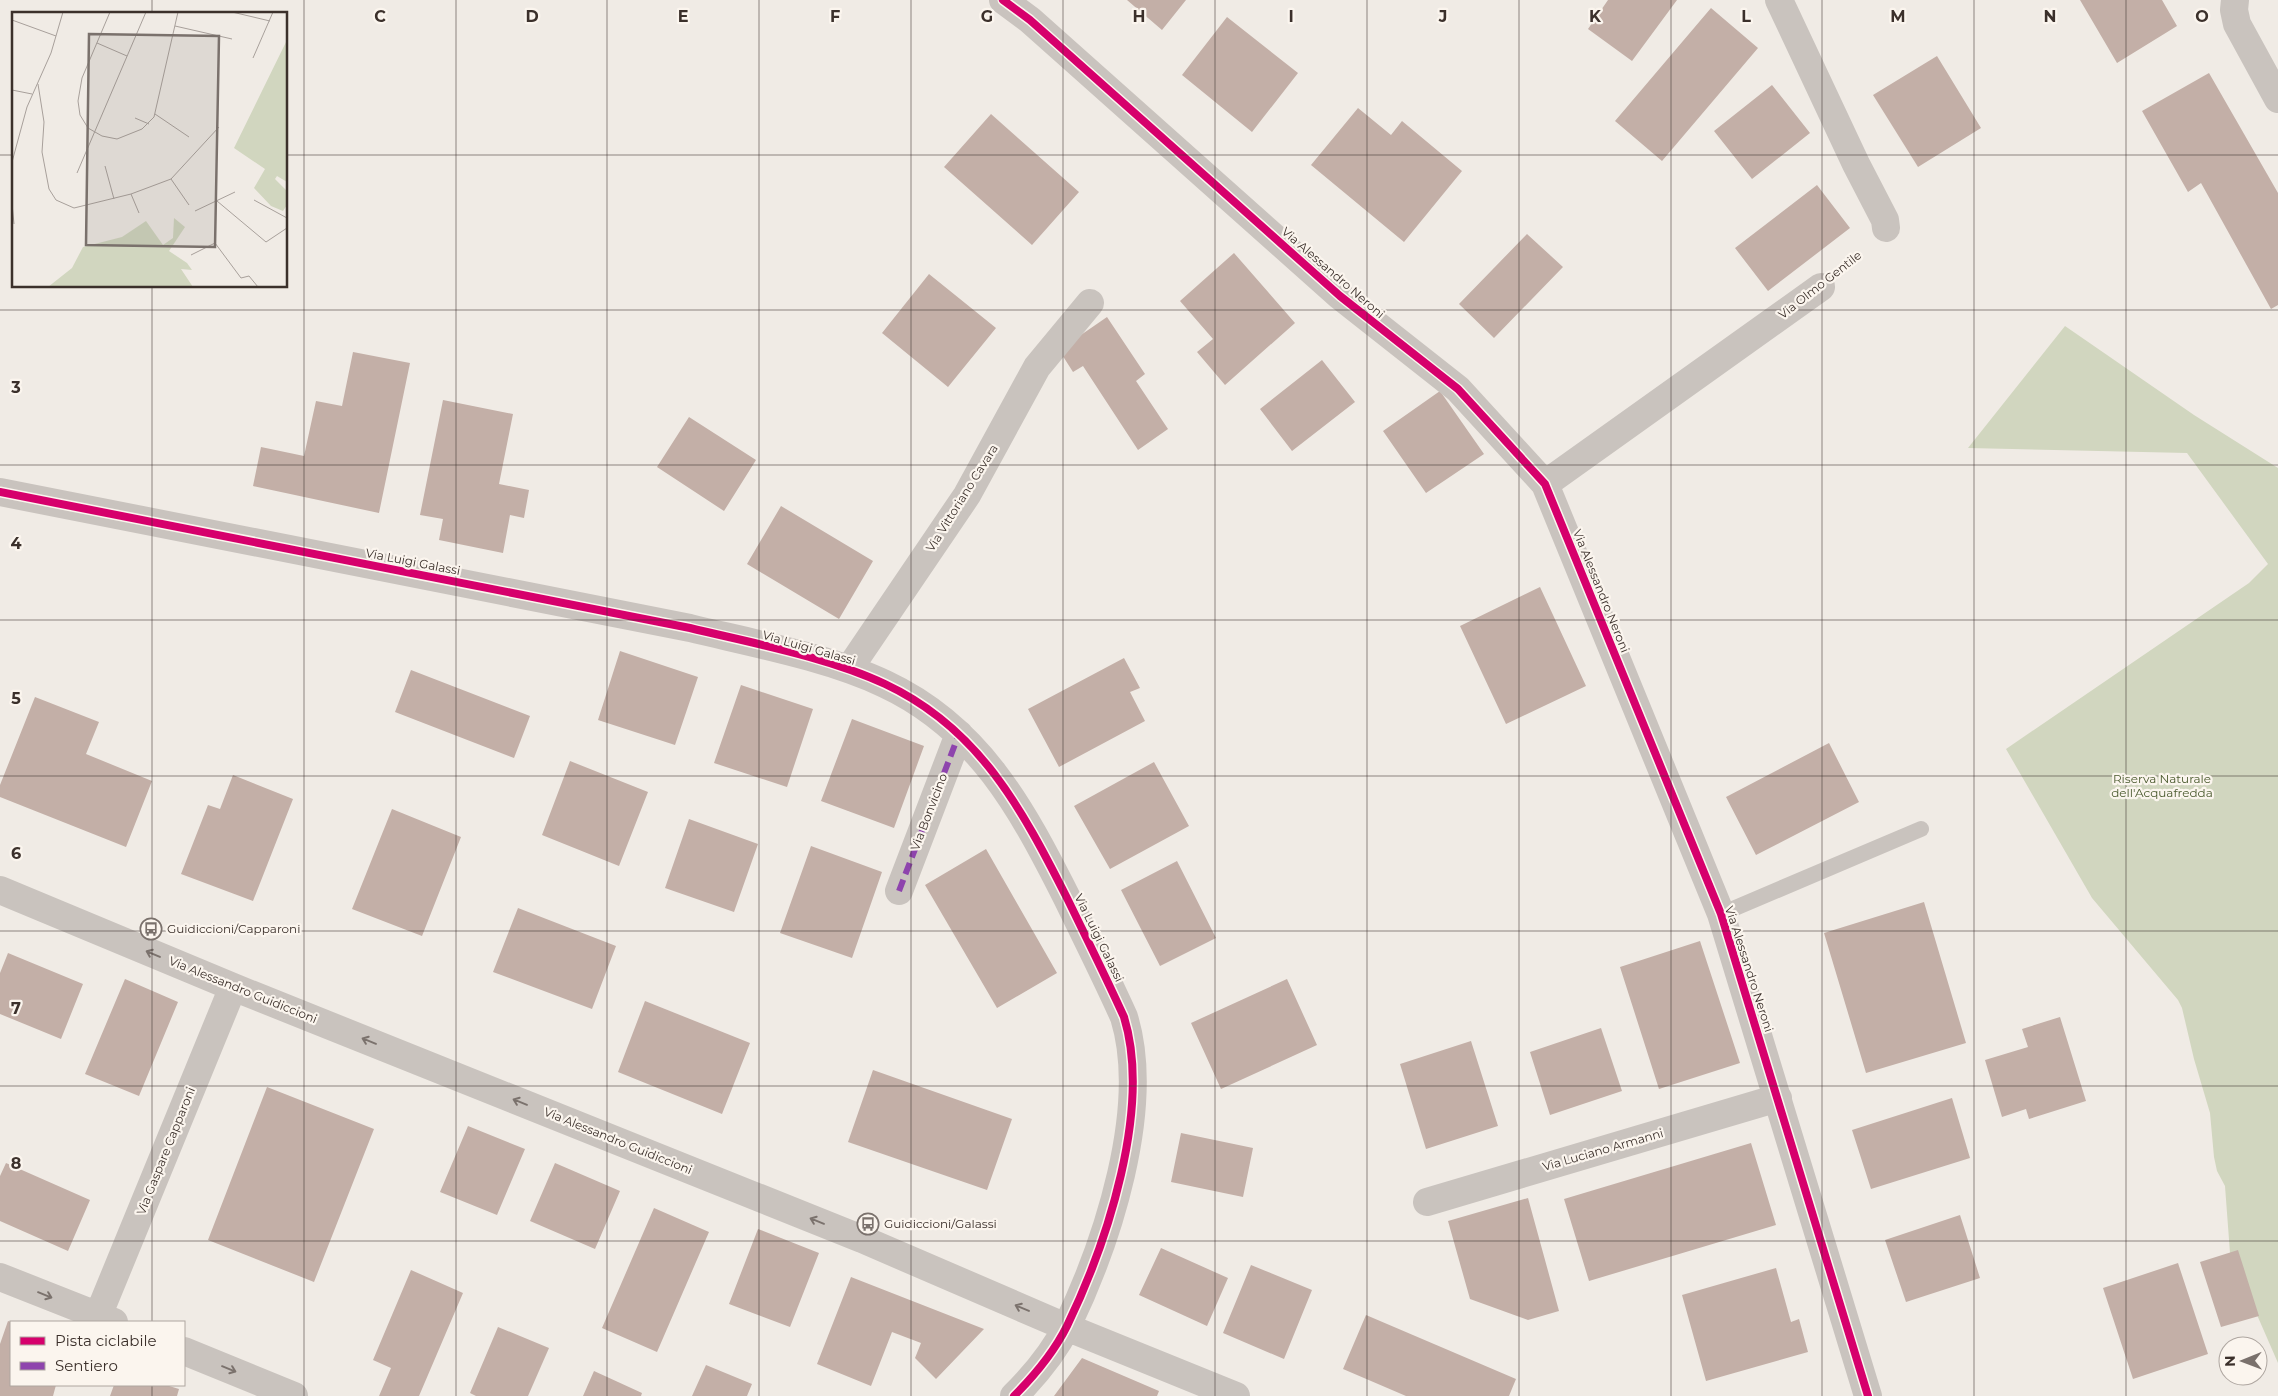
<svg xmlns="http://www.w3.org/2000/svg" width="2278" height="1396" viewBox="0 0 2278 1396" font-family="Montserrat,sans-serif">
<rect width="100%" height="100%" fill="#f0ebe5"/>
<path fill="#d1d6bf" d="M2065,326L2194,415L2278,468V1363L2230,1253L2225,1186L2217,1171L2214,1157L2210,1113L2194,1059L2182,1008L2178,1000L2092,898L2006,749L2249,583L2268,564L2187,453L1968,448Z"/>
<path fill="#c3afa7" d="M1127,0H1186L1162,30Z
M1608,0H1677L1632,61L1588,29Z
M2080,0H2162L2177,26L2117,63Z
M1711,8L1758,48L1662,161L1615,121Z
M1227,17L1298,73L1252,132L1182,75Z
M1937,56L1981,128L1918,167L1873,95Z
M2209,73L2278,193V305L2271,309L2201,183L2188,192L2142,111Z
M1772,85L1810,133L1752,179L1714,131Z
M1358,108L1391,135L1402,121L1462,171L1404,242L1311,165Z
M991,114L1079,192L1032,245L944,167Z
M1817,185L1850,228L1768,291L1735,248Z
M1527,234L1563,267L1494,338L1459,304Z
M1234,253L1295,323L1225,385L1197,352L1213,339L1180,301Z
M929,274L996,328L948,387L882,333Z
M1107,317L1145,374L1136,381L1168,429L1138,450L1083,366L1073,372L1059,350Z
M353,352L410,363L379,513L253,486L261,447L304,456L316,401L342,406Z
M1322,360L1355,402L1292,451L1260,409Z
M1440,391L1484,454L1426,493L1383,431Z
M443,400L513,414L499,484L529,490L524,518L510,515L503,553L439,540L443,519L420,515Z
M689,417L756,460L724,511L657,467Z
M781,506L873,561L839,619L747,564Z
M1540,587L1586,686L1506,724L1460,626Z
M620,651L698,677L675,745L598,720Z
M1124,658L1140,688L1130,692L1145,721L1059,767L1028,709Z
M411,670L530,716L514,758L395,712Z
M741,685L813,709L787,787L714,763Z
M35,697L99,722L86,754L152,781L126,847L0,797V785Z
M852,719L924,746L894,828L821,801Z
M1829,743L1859,802L1756,855L1726,797Z
M570,761L648,792L619,866L542,835Z
M1154,762L1189,826L1110,869L1074,806Z
M233,775L293,799L253,901L181,874L208,805L220,809Z
M392,809L461,837L422,936L352,909Z
M689,819L758,844L734,912L665,888Z
M811,846L882,872L852,958L780,933Z
M986,849L1057,973L997,1008L925,885Z
M1177,861L1216,938L1160,966L1121,890Z
M1924,902L1966,1043L1866,1073L1824,933Z
M518,908L616,946L592,1009L493,972Z
M1700,941L1740,1063L1659,1089L1620,967Z
M8,953L83,984L61,1039L0,1014V973Z
M125,979L178,1002L139,1096L85,1074Z
M1287,979L1317,1045L1221,1089L1191,1023Z
M645,1001L750,1043L722,1114L618,1072Z
M2060,1017L2086,1101L2029,1119L2026,1109L2002,1117L1985,1060L2028,1047L2022,1029Z
M1601,1028L1622,1091L1550,1115L1530,1052Z
M1471,1041L1498,1126L1426,1149L1400,1064Z
M873,1070L1012,1119L987,1190L848,1142Z
M267,1087L374,1129L314,1282L208,1240Z
M1952,1098L1970,1158L1871,1189L1852,1130Z
M468,1126L525,1149L497,1215L440,1192Z
M1181,1133L1253,1148L1243,1197L1171,1182Z
M1751,1143L1776,1225L1589,1281L1564,1199Z
M6,1163L90,1200L68,1251L0,1221V1176Z
M555,1163L620,1191L595,1249L530,1221Z
M1528,1198L1559,1311L1528,1320L1470,1299L1448,1221Z
M654,1208L709,1232L657,1352L602,1328Z
M1960,1215L1980,1278L1906,1302L1885,1240Z
M758,1229L819,1253L790,1327L729,1304Z
M1161,1248L1228,1278L1207,1326L1139,1295Z
M2238,1250L2259,1316L2221,1327L2200,1262Z
M2178,1263L2208,1354L2133,1379L2103,1288Z
M1251,1265L1312,1290L1284,1359L1223,1333Z
M1776,1268L1791,1322L1799,1319L1808,1352L1706,1381L1682,1295Z
M411,1270L463,1293L419,1396H379L391,1368L373,1360Z
M851,1277L984,1329L936,1379L915,1358L921,1343L892,1332L871,1386L817,1364Z
M1366,1315L1516,1379L1509,1396H1406L1343,1369Z
M8,1321L11,1322V1385H56L53,1396H0V1344Z
M498,1327L549,1348L528,1396H476L470,1393Z
M1082,1358L1159,1391L1157,1396H1054Z
M706,1365L752,1384L747,1396H692Z
M594,1371L642,1393L641,1396H583Z
M114,1385H166L179,1389L177,1396H110Z"/>
<g fill="none" stroke-linecap="round" stroke-linejoin="round">
<path stroke="#c2bbb6" stroke-width="3" stroke-dasharray="2.5 2.5" stroke-linecap="butt" d="M1847,265L1862,253"/>
<path stroke="#c9c3be" stroke-width="16" d="M1721,914L1921,829"/>
<path stroke="#c9c3be" stroke-width="28" d="M1003,0L1030,20L1340,296L1458,389L1545,484L1721,914L1868,1396
M1779,0L1856,164L1885,220L1886,228
M2235,0L2234,10L2237,24L2278,99
M1545,484L1821,287
M0,492L690,628C752,643 828,657 885,684C979,728 1022,809 1067,898C1086,937 1106,977 1124,1017C1152,1108 1107,1243 1067,1326C1054,1352 1034,1376 1014,1396
M849,669L967,495L1037,367L1090,303
M0,890L233,987L862,1239L1066,1327L1236,1396
M899,891L959,734
M1427,1202L1778,1098
M0,1277L114,1322
M98,1316L233,987
M184,1351L294,1396"/>
<path stroke="#8e44ad" stroke-width="6" stroke-dasharray="12 6" stroke-linecap="butt" d="M899,891L959,734"/>
<g stroke="#fbf5ee" stroke-width="11">
<path id="cycleway" d="M1003,0L1030,20L1340,296L1458,389L1545,484L1721,914L1868,1396
M0,492L690,628C752,643 828,657 885,684C979,728 1022,809 1067,898C1086,937 1106,977 1124,1017C1152,1108 1107,1243 1067,1326C1054,1352 1034,1376 1014,1396"/>
</g>
<use href="#cycleway" stroke="#d6006c" stroke-width="8"/>
</g>
<defs><path id="oneway-shaft" d="M-6 0H5M1.5-3L5.5 0L1.5 3" fill="none" stroke-width="1.6" stroke-linecap="round" stroke-linejoin="round" transform="scale(1.25)"/></defs>
<g stroke="#7b726d">
<use href="#oneway-shaft" transform="translate(153 954) rotate(-157)"/>
<use href="#oneway-shaft" transform="translate(369 1041) rotate(-158)"/>
<use href="#oneway-shaft" transform="translate(520 1102) rotate(-158)"/>
<use href="#oneway-shaft" transform="translate(817 1221) rotate(-158)"/>
<use href="#oneway-shaft" transform="translate(45 1295) rotate(22)"/>
<use href="#oneway-shaft" transform="translate(1022 1308) rotate(-157)"/>
<use href="#oneway-shaft" transform="translate(229 1369) rotate(22)"/>
</g>
<path fill="none" stroke="#3b302b" stroke-width="1" stroke-opacity="0.55" d="M152,0V14M304,0V1396M456,0V1396M607,0V1396M759,0V1396M911,0V1396M1063,0V1396M1215,0V1396M1367,0V1396M1519,0V1396M1671,0V1396M1822,0V1396M1974,0V1396M2126,0V1396M0,155H14M286,155H2278M152,286V1322M0,310H2278M0,465H2278M0,620H2278M0,776H2278M0,931H2278M0,1086H2278M0,1241H2278M152,1385V1396"/>
<defs>
<g id="bus-ring" transform="scale(1.125)"><circle r="9.5" fill="#fbf5ee" stroke="#7a716c" stroke-width="1.5"/><path d="M-5-6H5V4H4V6H2V4H-2V6H-4V4H-5ZM-3.5-4V0h7V-4ZM-3.5 1.2v1.5H-2V1.2ZM2 1.2v1.5H3.5V1.2Z" fill="#7a716c"/></g>
</defs>
<g fill-rule="evenodd">
<use href="#bus-ring" x="151" y="929"/>
<use href="#bus-ring" x="868" y="1224"/>
</g>
<g text-anchor="middle" stroke-width="4.5" stroke-linejoin="round" paint-order="stroke">
<g font-size="12" fill="#3b302b" stroke="#fbf5ee">
<text transform="translate(1333 273) rotate(41)" y="4">Via Alessandro Neroni</text>
<text transform="translate(1820 285) rotate(-38)" y="4">Via Olmo Gentile</text>
<text transform="translate(962 498) rotate(-58)" y="4">Via Vittoriano Cavara</text>
<text transform="translate(413 562) rotate(11)" y="4">Via Luigi Galassi</text>
<text transform="translate(1601 591) rotate(68)" y="4">Via Alessandro Neroni</text>
<text transform="translate(809 648) rotate(16)" y="4">Via Luigi Galassi</text>
<text transform="translate(929 812) rotate(-69)" y="4">Via Bonvicino</text>
<text transform="translate(1099 938) rotate(64)" y="4">Via Luigi Galassi</text>
<text transform="translate(1749 969) rotate(72)" y="4">Via Alessandro Neroni</text>
<text transform="translate(243 990) rotate(22)" y="4">Via Alessandro Guidiccioni</text>
<text transform="translate(618 1141) rotate(22)" y="4">Via Alessandro Guidiccioni</text>
<text transform="translate(1603 1150) rotate(-16)" y="4">Via Luciano Armanni</text>
<text transform="translate(166 1151) rotate(-68)" y="4">Via Gaspare Capparoni</text>
</g>
<g font-size="12" fill="#4a5a2e" stroke="#fbf5ee">
<text x="2162" y="783">Riserva Naturale<tspan x="2162" dy="14">dell'Acquafredda</tspan></text>
</g>
<g font-size="12" fill="#3b302b" stroke="#fbf5ee" text-anchor="start">
<text x="167" y="933">Guidiccioni/Capparoni</text>
<text x="884" y="1228">Guidiccioni/Galassi</text>
</g>
</g>
<g transform="translate(12 12)">
<rect width="275" height="275" fill="#f0ebe5"/>
<path d="M275,28V170L265,164L263,167L275,179V193L271,199L259,194L242,176L253,157L222,136ZM162,206L173,215L157,239L175,251L180,258L169,257L181,275H36L60,256L71,235L110,225L134,209L151,233L161,226Z" fill="#d1d6bf"/>
<path fill="none" stroke="#a8a09b" stroke-width="1" d="M98,0L70,66L66,89L68,103L76,116L90,124L105,127L130,117L142,105L166,0M220,0L258,9M0,8L44,24M163,14L220,27M85,31L115,44M241,46L261,0M26,72L32,110L30,140L37,177L44,188L62,196L119,182L159,167L207,115M0,78L20,82M143,102L177,125M123,106L137,112M0,150L15,95L39,41L51,0M93,154L102,187M65,161L134,0M159,167L177,193M119,182L127,201M242,188L275,206M205,189L254,230L275,216M0,192L2,212M183,199L223,180M179,243L203,231L229,266L237,264L246,275"/>
<path fill="#7a716c" fill-opacity="0.15" stroke="#7a716c" stroke-width="2.5" d="M77,22L207,24L203,235L74,233Z"/>
<rect width="275" height="275" fill="none" stroke="#3b302b" stroke-width="2.5"/>
</g>
<g font-size="16" text-anchor="middle" font-weight="bold" fill="#3b302b" stroke="#fbf5ee" stroke-width="4.5" stroke-linejoin="round" paint-order="stroke">
<text x="380" y="22">C</text>
<text x="532" y="22">D</text>
<text x="683" y="22">E</text>
<text x="835" y="22">F</text>
<text x="987" y="22">G</text>
<text x="1139" y="22">H</text>
<text x="1291" y="22">I</text>
<text x="1443" y="22">J</text>
<text x="1595" y="22">K</text>
<text x="1746" y="22">L</text>
<text x="1898" y="22">M</text>
<text x="2050" y="22">N</text>
<text x="2202" y="22">O</text>
<text x="16" y="393">3</text>
<text x="16" y="549">4</text>
<text x="16" y="704">5</text>
<text x="16" y="859">6</text>
<text x="16" y="1014">7</text>
<text x="16" y="1169">8</text>
</g>
<rect x="10" y="1321" width="175" height="65" fill="#fbf5ee" stroke="#aea6a0"/>
<rect x="20" y="1337" width="25" height="8" fill="#d6006c" stroke="#aea6a0"/>
<text x="55" y="1346" font-size="15" fill="#3b302b">Pista ciclabile</text>
<rect x="20" y="1362" width="25" height="8" fill="#8e44ad" stroke="#aea6a0"/>
<text x="55" y="1371" font-size="15" fill="#3b302b">Sentiero</text>
<g transform="translate(2243 1361) rotate(269)"><circle r="24" fill="#fbf5ee" stroke="#aea6a0"/>
<path d="M0-4L9 19L0 12L-9 19Z" fill="#7a716c"/>
<text y="-8" font-size="14" font-weight="bold" text-anchor="middle" fill="#3b302b">N</text>
</g>
</svg>
